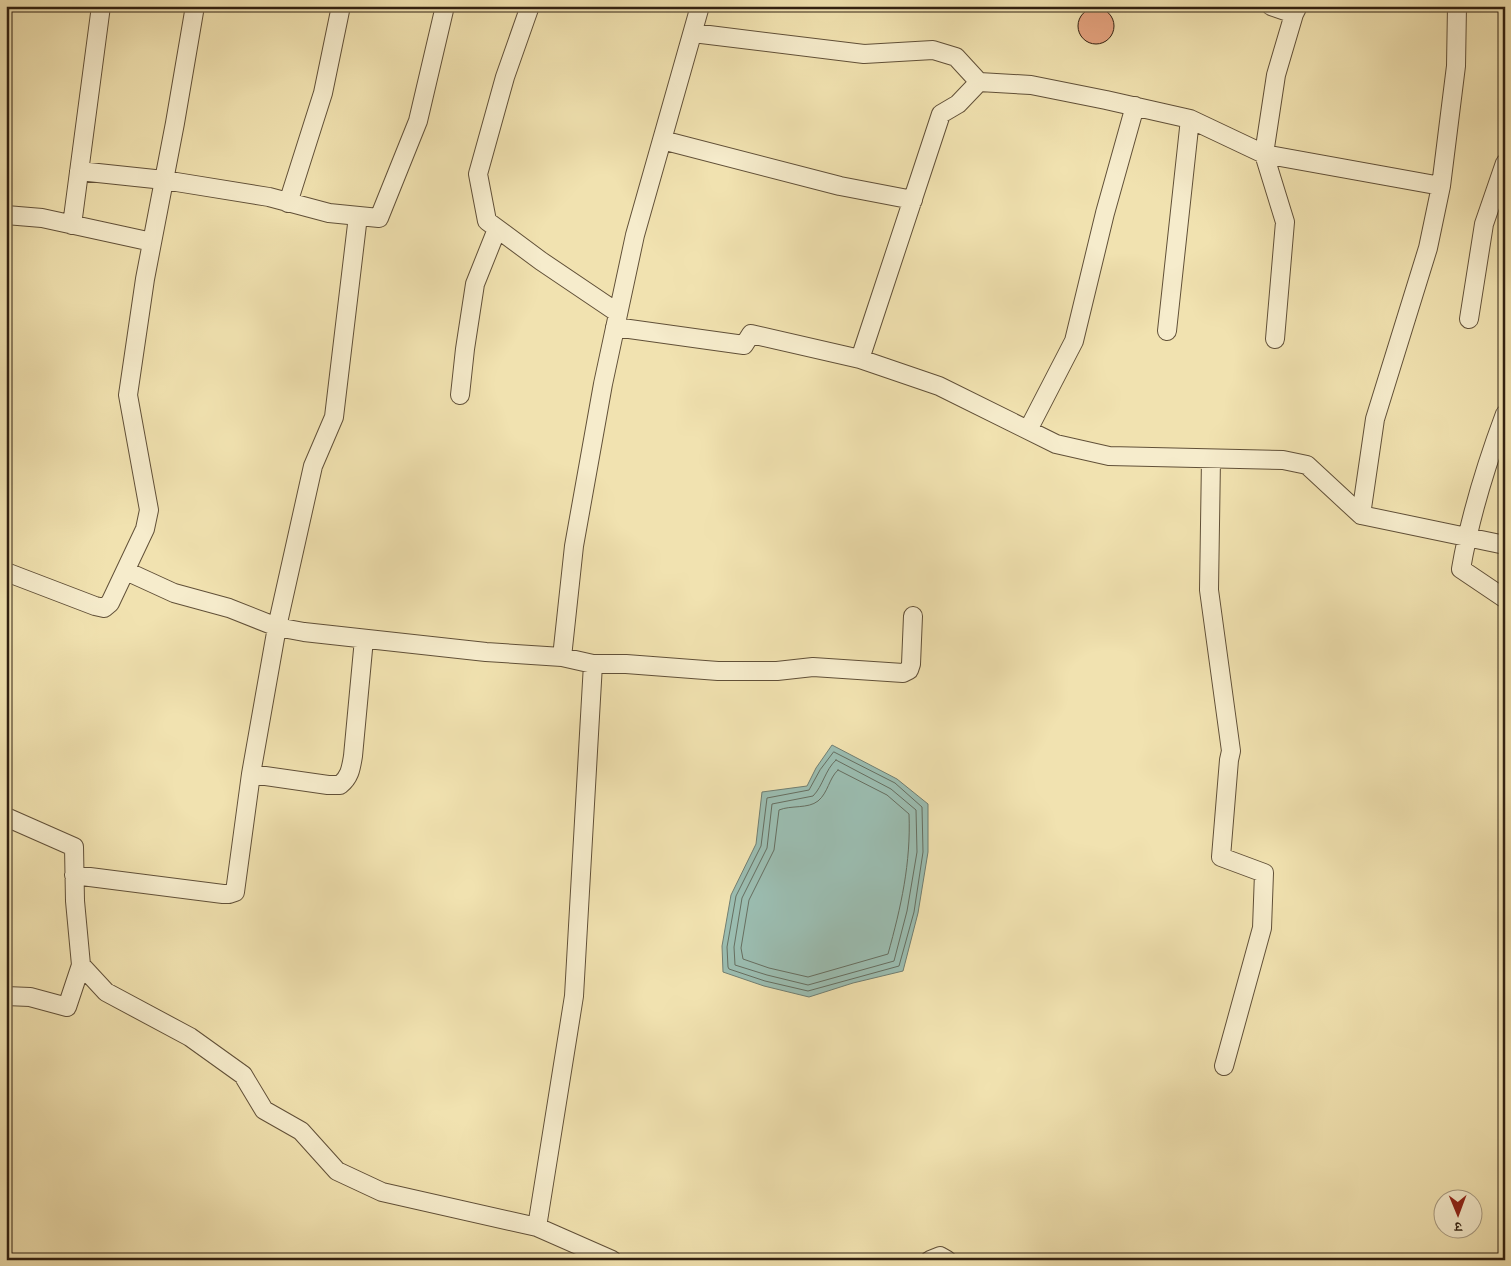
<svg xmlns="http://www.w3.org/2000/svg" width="1511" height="1266" viewBox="0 0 1511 1266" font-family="'Libre Caslon Text','Noto Serif Devanagari',serif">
<rect width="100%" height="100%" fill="#f1e2b0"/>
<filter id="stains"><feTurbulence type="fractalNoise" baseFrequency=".004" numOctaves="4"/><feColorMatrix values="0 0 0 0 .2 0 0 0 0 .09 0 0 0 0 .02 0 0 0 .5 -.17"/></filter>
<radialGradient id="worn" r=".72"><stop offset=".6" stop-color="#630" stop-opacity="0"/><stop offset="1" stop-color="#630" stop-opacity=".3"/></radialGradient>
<path fill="#9bbdb1" stroke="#717e71" d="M832,745L897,779L928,804V852L918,913L903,971L853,983L809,997L764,986L723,972L722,946L731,895L756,844L762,792L807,786L816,768Z"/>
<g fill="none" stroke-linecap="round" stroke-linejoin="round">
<path stroke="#666e60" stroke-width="1" d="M834,752L895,783L922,807L923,852L914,912L899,966L808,991L765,981L729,969L728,967L727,947L736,896L761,846L767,798L809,790L820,770Z
M836,760L891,789L916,810L917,852L907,911L894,961L808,985L767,975L735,965L734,947L742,898L767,848L772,804L813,796C823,786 825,770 836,760Z
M838,770L887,795L909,814C911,863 901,907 888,954L808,977L769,968L743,959L741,948L749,900L774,850L779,810C791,805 808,809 818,801C828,793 829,778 838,770Z"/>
</g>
<path fill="#e6a37f" stroke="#312010" d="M1078 26a18 18 0 1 1 36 0a18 18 0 1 1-36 0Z"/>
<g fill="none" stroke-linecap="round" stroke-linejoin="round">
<g stroke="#615038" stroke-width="20">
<path id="minor" d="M530,6L505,77L478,174L487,221L541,261L618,313
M1271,6L1294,14
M693,33L864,54L933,50L956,57L979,82
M662,140L840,186L913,200
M79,171L164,180L269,197L329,213L379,218L418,121L445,6
M288,203L323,93L341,6
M6,215L42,218L152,242
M72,225L101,6
M1469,319L1484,224L1505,163
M615,327L744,345L751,334L860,359L939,386L1056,444L1109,456L1283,460L1307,465L1361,515L1505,545
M1167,331L1190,119
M1275,339L1285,222L1264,154L1276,75L1294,14L1298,6
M860,359L941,114L958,104L979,82L1031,85L1106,100L1190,119L1264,154L1441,186
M460,395L465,349L475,284L497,229
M1028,430L1074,341L1105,213L1135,106
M1211,459L1209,590L1231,751L1229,760L1221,857L1264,873L1262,928L1224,1066
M1361,515L1375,419L1428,248L1441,186L1456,66L1457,6
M126,571L174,593L229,608L277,627L304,632L486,652L562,657
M6,572L95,606L104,608L110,603L145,529L149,510L128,395L145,279L175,123L195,6
M1504,598L1461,569C1470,516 1486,465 1505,414
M593,664H626L718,671H777L813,667L903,673L909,670L911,664L913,616
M251,774L328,785H340C350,777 351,768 353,756L364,639
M6,817L74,847L75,901L81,965L106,992L190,1037L243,1075L264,1110L301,1131L337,1171L382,1192L537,1227L612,1260
M74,875L223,894H229L235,892L251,774L277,627L313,466L334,417L358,216
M6,996L30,997L67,1007L81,965
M537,1227L574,996L593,664L562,657L574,546L603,384L635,235L700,6
M930,1260L940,1256L947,1260"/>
</g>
<use href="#minor" stroke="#f6eccc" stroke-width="18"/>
</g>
<rect width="1511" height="1266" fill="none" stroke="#f1e2b0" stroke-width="25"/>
<rect x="8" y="8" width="1496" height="1251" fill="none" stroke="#312010" stroke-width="2.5"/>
<rect x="12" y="12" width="1486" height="1241" fill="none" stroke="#312010"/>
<g transform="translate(1458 1214) rotate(179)"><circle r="24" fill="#f6eccc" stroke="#a79a81"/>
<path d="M0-4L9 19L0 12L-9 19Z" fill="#8f2418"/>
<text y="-8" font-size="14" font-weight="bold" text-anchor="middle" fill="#312010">उ</text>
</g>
<rect width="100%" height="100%" filter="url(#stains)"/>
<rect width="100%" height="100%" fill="url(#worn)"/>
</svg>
